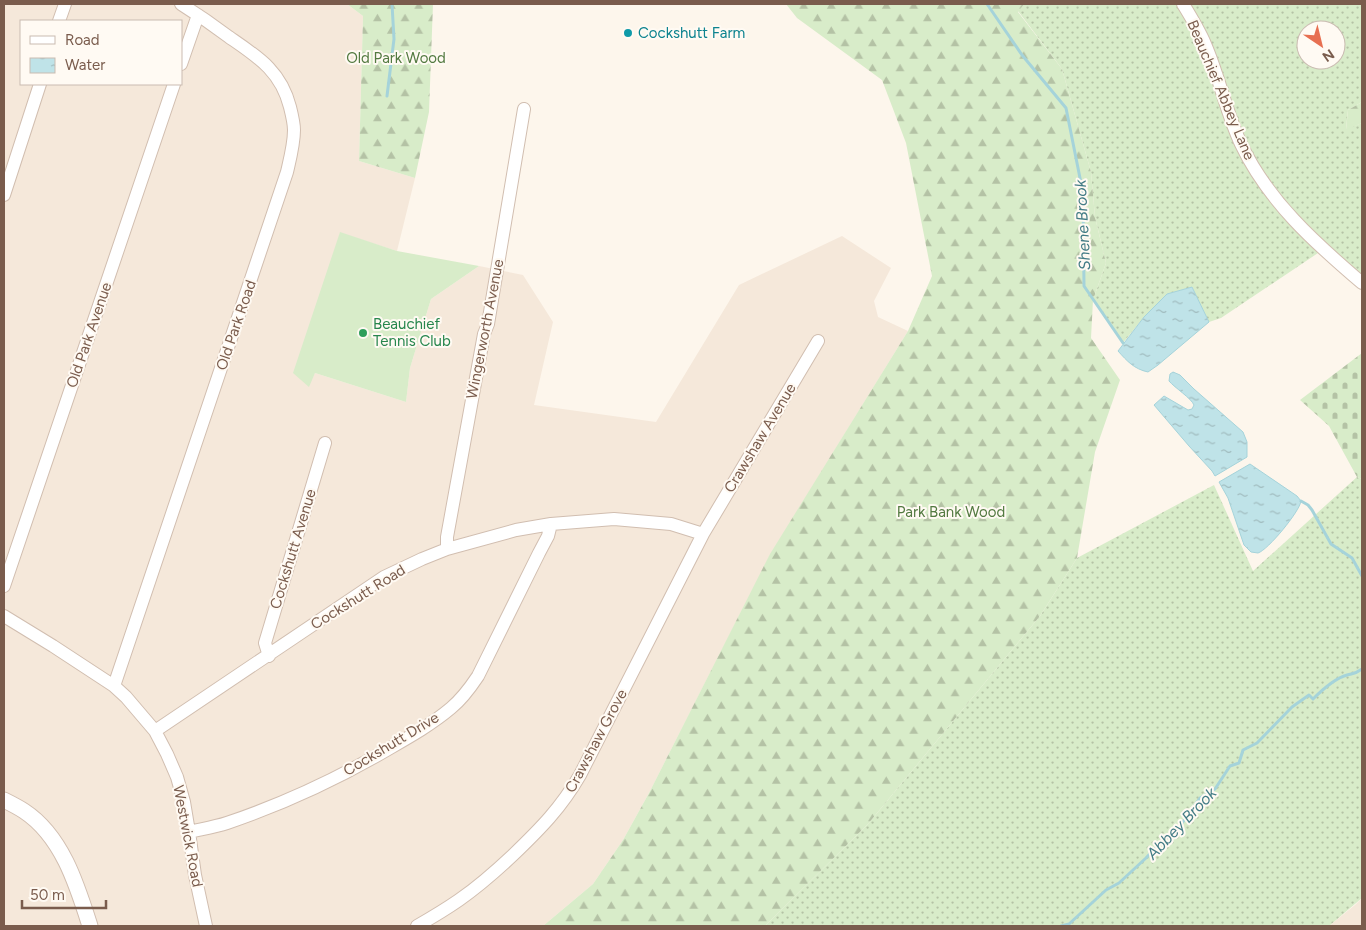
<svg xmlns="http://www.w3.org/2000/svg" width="1366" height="930" viewBox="0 0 1366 930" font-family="Figtree,sans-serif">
<defs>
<pattern id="grass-dots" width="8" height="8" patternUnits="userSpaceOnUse" patternTransform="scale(1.25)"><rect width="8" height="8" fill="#d8ecc9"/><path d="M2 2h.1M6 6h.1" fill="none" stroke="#b4c2a5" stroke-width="1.8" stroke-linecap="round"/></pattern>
<pattern id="forest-firs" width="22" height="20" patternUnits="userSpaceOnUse" patternTransform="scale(1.25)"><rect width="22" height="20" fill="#d8ecc9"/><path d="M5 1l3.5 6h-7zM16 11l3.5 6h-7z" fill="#b4c2a5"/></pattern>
<pattern id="cemetery-stones" width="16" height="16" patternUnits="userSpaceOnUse" patternTransform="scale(1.25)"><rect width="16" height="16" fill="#d8ecc9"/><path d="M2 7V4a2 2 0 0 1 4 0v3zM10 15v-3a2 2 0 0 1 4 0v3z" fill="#b4c2a5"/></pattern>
<pattern id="water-ripples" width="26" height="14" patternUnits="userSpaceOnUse" patternTransform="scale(1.25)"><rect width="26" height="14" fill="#bfe3e8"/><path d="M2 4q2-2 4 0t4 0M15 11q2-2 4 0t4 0" fill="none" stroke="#a0bbbe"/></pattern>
</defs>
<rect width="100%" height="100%" fill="#fdf6ec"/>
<path fill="#f5e8da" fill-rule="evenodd" d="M4,4H347L363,16L359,161L415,178L397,251L340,233L308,386L315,373L406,402L410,368L431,299L479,266L523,275L553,322L534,405L656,422L739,285L842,236L891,268L874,301L878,317L908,331L770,555L649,793L623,840L593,884L543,926H4ZM21,21H181V84H21Z
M1362,898V926H1329L1355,905Z"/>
<path fill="url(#grass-dots)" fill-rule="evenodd" d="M1024,4H1362V102L1348,110L1346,129L1362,123V278L1327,247L1221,318L1209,322L1192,287L1167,294L1144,317L1123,343L1093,300L1106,263L1095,217L1091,172L1062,69L1018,11ZM1306,30H1336V60H1306Z
M1357,477L1362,479V898L1329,926H765L868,824L1040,616L1077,558L1214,485L1253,571Z"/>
<path fill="url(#forest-firs)" d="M347,4H433L429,112L415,178L359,161L363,16Z
M786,4H1024L1018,12L1062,69L1091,172L1095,217L1106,263L1093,300L1091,338L1120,380L1095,452L1077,558L1040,616L868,824L765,926H543L593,884L623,840L649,793L770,554L908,331L932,276L906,143L882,80L797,18Z
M1362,102V123L1346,130L1348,110Z"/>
<path fill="url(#cemetery-stones)" d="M1362,353V479L1357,477L1329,426L1300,400Z"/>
<path fill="#d8ecc9" d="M340,232L397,251L479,266L431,299L410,368L406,402L315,373L309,387L293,373Z"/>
<path fill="url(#water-ripples)" stroke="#a5d3da" d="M1192,287L1209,322L1158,365L1148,372C1134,369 1127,361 1118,351L1144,317L1167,294Z
M1173,372L1180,375L1194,389L1243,432L1247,442V457L1215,476L1212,471L1189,446L1154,405L1164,396L1188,410L1192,409L1194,405C1191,398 1175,388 1169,381L1170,374Z
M1250,464L1297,496L1301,501C1300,511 1268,550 1258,553L1251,552L1244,545L1228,498L1219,482Z"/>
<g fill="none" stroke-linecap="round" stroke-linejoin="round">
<path stroke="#a5d3da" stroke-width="3" d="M987,4L1022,55L1066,108L1083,193L1084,286L1123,343
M387,96L394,39L392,4
M1301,501L1308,505L1312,510L1331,544L1352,558L1362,576
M1061,926L1069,924L1106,890L1119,883L1146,858L1159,844L1180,826L1200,798L1215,789L1230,766L1239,763L1243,750L1257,743L1292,707L1309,695L1313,699C1321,691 1336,678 1347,675C1355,673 1355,674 1362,669"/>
<g stroke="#d1beb0" stroke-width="14">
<path id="minor" d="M1183,4C1191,17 1199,30 1205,44C1219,76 1226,112 1241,144C1268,201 1315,243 1362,283
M59,21L65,4
M181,64L198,15
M4,195L40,84
M447,549V537L484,334L488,324L524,109
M4,586L174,84
M4,616L53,646L114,686L126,697L155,731L167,754L177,777L184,802L189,832L195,875L206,926
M269,656L265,643L325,443
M114,686L287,172C290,159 294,144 294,130C294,123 292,115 290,107C281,71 258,57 229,37C213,25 197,14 181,4
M155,731L384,577L422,559L447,549L516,530L551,524L614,519L671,524L703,534
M189,832C202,829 215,827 227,823C283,804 339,778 390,748C411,736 432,724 451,708C462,699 470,688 478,676L539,553L548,536L551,524
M417,926C431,918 446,909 459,900C479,886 496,871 513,855C540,829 561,808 580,775L703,534L818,341"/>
</g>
<g stroke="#d1beb0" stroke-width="17">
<path id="tertiary" d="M4,800C10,803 18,807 24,811C62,836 77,885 90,926"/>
</g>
<use href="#minor" stroke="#fff" stroke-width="12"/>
<use href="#tertiary" stroke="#fff" stroke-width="15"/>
</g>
<circle fill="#0f9aa8" stroke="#fffaf3" stroke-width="2" cx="628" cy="33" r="5"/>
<circle fill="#2e9e5b" stroke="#fffaf3" stroke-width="2" cx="363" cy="333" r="5"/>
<g text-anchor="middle" stroke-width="4" stroke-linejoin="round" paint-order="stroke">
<g font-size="15" fill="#0d838f" stroke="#fffaf3" text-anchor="start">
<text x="638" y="38">Cockshutt Farm</text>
</g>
<g font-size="15" fill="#537a41" stroke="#fffaf3">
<text x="396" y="63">Old Park Wood</text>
<text x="951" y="517">Park Bank Wood</text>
</g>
<g font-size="15" fill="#7a5c4d" stroke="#fffaf3">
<text transform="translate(1221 90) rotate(67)" y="5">Beauchief Abbey Lane</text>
<text transform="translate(236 325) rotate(-71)" y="5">Old Park Road</text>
<text transform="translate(485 329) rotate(-79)" y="5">Wingerworth Avenue</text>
<text transform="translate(89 335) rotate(-71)" y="5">Old Park Avenue</text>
<text transform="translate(760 438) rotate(-59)" y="5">Crawshaw Avenue</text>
<text transform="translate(293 549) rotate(-73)" y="5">Cockshutt Avenue</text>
<text transform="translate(358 597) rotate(-32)" y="5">Cockshutt Road</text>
<text transform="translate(596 741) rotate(-62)" y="5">Crawshaw Grove</text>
<text transform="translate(391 744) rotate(-31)" y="5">Cockshutt Drive</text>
<text transform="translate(188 836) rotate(79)" y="5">Westwick Road</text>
</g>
<g font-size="15" fill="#27864d" stroke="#fffaf3" text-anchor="start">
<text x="373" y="329">Beauchief<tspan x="373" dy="17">Tennis Club</tspan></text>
</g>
<g font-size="16" font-style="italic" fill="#437c86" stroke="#fffaf3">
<text transform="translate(1082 225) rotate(-93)" y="6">Shene Brook</text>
<text transform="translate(1181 823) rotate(-46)" y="6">Abbey Brook</text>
</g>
</g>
<rect width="1366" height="930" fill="none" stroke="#7a5c4d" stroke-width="10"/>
<rect x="20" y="20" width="162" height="65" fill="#fffaf3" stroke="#cabbb1"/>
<rect x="30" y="36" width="25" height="8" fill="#ffffff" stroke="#cabbb1"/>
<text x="65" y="45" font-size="15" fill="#7a5c4d">Road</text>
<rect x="30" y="58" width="25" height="15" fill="url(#water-ripples)" stroke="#cabbb1"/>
<text x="65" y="70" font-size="15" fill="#7a5c4d">Water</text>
<g transform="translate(1321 45) rotate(145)"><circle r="24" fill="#fffaf3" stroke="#cabbb1"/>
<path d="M0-4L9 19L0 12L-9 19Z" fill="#e76f51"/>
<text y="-8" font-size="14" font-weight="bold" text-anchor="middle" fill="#7a5c4d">N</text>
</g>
<path d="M22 900v8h84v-8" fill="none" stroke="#7a5c4d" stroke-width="2.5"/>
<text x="30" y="900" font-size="15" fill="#7a5c4d" stroke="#fffaf3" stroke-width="4" paint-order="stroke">50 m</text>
</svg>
